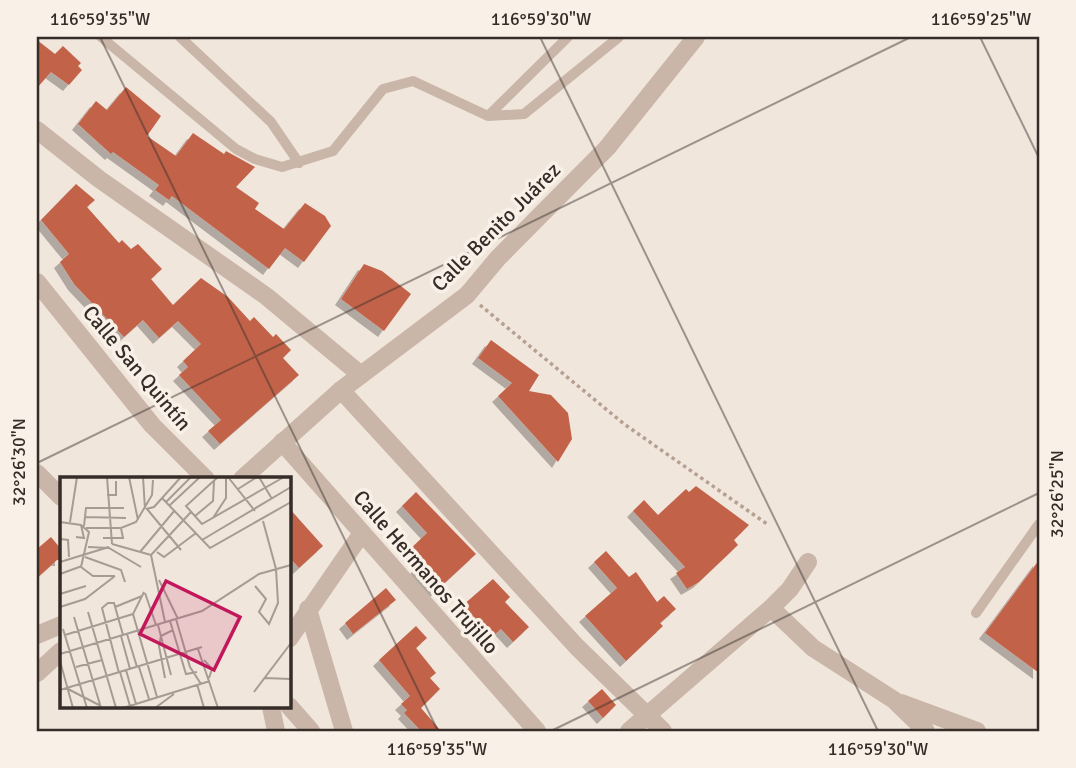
<svg xmlns="http://www.w3.org/2000/svg" width="1076" height="768" viewBox="0 0 1076 768" font-family="Signika,sans-serif">
<defs>
<filter id="shadow"><feDropShadow dx="-6" dy="6" stdDeviation="0" flood-color="#0004"/></filter>
</defs>
<rect width="100%" height="100%" fill="#f1e6dc"/>
<path fill="#c26349" filter="url(#shadow)" d="M37,40L55,54L63,46L81,63L78,66L82,70L69,85L51,72L37,88Z
M126,87L161,116L147,136L176,156L193,133L224,154L226,151L255,167L236,187L259,203L255,209L284,229L305,203L325,216L331,226L304,262L285,248L269,269L172,196L169,200L155,190L159,185L113,152L111,154L78,124L96,101L107,110Z
M76,184L95,200L87,207L119,243L122,240L131,249L138,244L162,269L151,279L173,305L201,278L228,297L250,321L254,317L273,337L276,334L291,350L283,358L299,375L220,444L208,431L221,420L179,375L188,367L183,361L201,344L178,321L159,338L143,320L124,337L74,284L60,262L69,254L41,220Z
M364,264L382,271L411,294L384,331L341,299Z
M491,340L539,375L529,391L551,395L568,413L572,439L558,462L498,396L512,383L478,358Z
M696,486L749,525L734,540L738,545L699,582L687,589L676,573L685,567L633,511L644,500L658,515L686,489L689,492Z
M416,492L476,554L435,592L416,568L419,565L407,552L427,533L402,506Z
M289,508L323,546L299,568L289,557Z
M51,537L61,549V560H57L37,578V549Z
M606,551L629,577L636,572L657,602L664,596L676,609L660,623L663,626L626,661L585,616L617,588L594,562Z
M1039,560V673L985,633Z
M493,579L510,597L505,602L529,627L513,642L501,629L491,638L462,606Z
M386,588L396,600L353,634L345,623Z
M416,626L427,638L416,648L436,673L430,678L440,689L421,708L441,731H421L404,713L407,710L401,704L410,696L379,660Z
M602,689L616,705L603,718L588,701Z"/>
<g fill="none" stroke-linecap="round" stroke-linejoin="round">
<path stroke="#b5a092" stroke-width="3.5" stroke-dasharray="3.5 3.5" stroke-linecap="butt" d="M480,305L624,424L767,524"/>
<path stroke="#c9b6a8" stroke-width="10" d="M101,37L236,149L255,159L282,167L333,151L383,89L413,81L488,116L524,114L619,37
M180,37L271,122L299,163
M488,116L568,37
M976,613L1039,524"/>
<path stroke="#c9b6a8" stroke-width="18" d="M37,130L99,179L266,296L361,375
M37,282L152,425L206,479
M341,390L577,647L663,731
M282,442L537,731
M37,473L61,497
M771,608L813,648L894,700L926,731
M308,609L344,731
M37,635L61,625
M289,639L362,533
M37,673L61,651
M901,703L977,731
M271,707L276,731
M629,731L771,608L790,589L808,562"/>
<path stroke="#c9b6a8" stroke-width="18" d="M242,479L341,390L467,295L498,258L607,148L696,37
M289,706L311,731"/>
</g>
<path fill="none" stroke="#362c28" stroke-width="2" stroke-opacity="0.45" d="M100,37L438,731M540,37L878,731M980,37L1039,158M37,463L911,37M551,731L1039,493"/>
<g text-anchor="middle" stroke-width="7" stroke-linejoin="round" paint-order="stroke">
<g font-size="21" fill="#362c28" stroke="#f9f1e8">
<text transform="translate(496 227) rotate(-45)" y="7">Calle Benito Juárez</text>
<text transform="translate(137 368) rotate(50)" y="7">Calle San Quintín</text>
<text transform="translate(426 572) rotate(49)" y="7">Calle Hermanos Trujillo</text>
</g>
</g>
<g transform="translate(60 477)">
<rect width="231" height="231" fill="#f1e6dc"/>
<path fill="none" stroke="#a69c94" stroke-width="2" d="M47,0L52,67M69,0L78,43M83,0L85,32M158,0L126,29L142,47L224,0M168,0L195,34M199,0L212,22M178,12L197,0M47,18H56V4M102,21L150,71L231,25M106,25L131,0M110,28L140,0M86,32L94,30L121,0M87,32L121,73M135,39L153,24L154,4M25,40L66,41M153,41L166,21V0M0,45L21,48L29,55L21,90M10,45L17,0M24,49L26,31H64M26,51H61L76,45L92,18L93,3M16,60L24,61L21,48M43,61H63L61,51M0,62L8,63L9,80M142,63L231,10M52,67L91,78M28,70L49,71L81,90M80,75L115,33M97,75L104,80L136,56M91,78L105,145M91,78L131,35M25,80L61,93L65,105M0,85L49,70M21,90L33,99H55M0,97L22,89M99,103L118,142M195,109L206,122L199,135L209,147L218,126L216,92L203,44M84,115L73,137L97,220M85,116L96,148M0,117L26,109M0,130L25,122L55,99M55,130L82,119M28,135L56,231M14,140L41,231M116,142L130,190L141,207M110,144L126,197L137,195M98,148L111,198M3,152L27,231M67,157L77,190M5,158L73,137M61,159L70,192M138,172L158,231M0,177L142,134L199,97L231,88M144,183L152,192L149,201M0,184L13,231M16,190L42,183M79,190L89,222M66,193L76,227M60,195L70,229M59,196L42,131L48,126H54L63,158M105,201L99,169L101,159L113,153M204,201L231,202M137,207L144,231M8,212L41,229M0,213L142,170M194,215L231,166M63,231L150,204M95,231L114,217"/>
<path fill="#c2185b" fill-opacity="0.15" stroke="#c2185b" stroke-width="3.5" d="M106,104L180,140L154,193L80,157Z"/>
<rect width="231" height="231" fill="none" stroke="#362c28" stroke-width="3.5"/>
</g>
<rect width="1076" height="768" fill="none" stroke="#f9f1e8" stroke-width="77"/>
<rect x="38" y="38" width="1000" height="692" fill="none" stroke="#362c28" stroke-width="2.5"/>
<g font-size="18" text-anchor="middle" fill="#362c28">
<text x="100" y="25">116°59'35"W</text>
<text x="541" y="25">116°59'30"W</text>
<text x="981" y="25">116°59'25"W</text>
<text transform="translate(19 462) rotate(-90)" y="6">32°26'30"N</text>
<text transform="translate(1057 494) rotate(-90)" y="6">32°26'25"N</text>
<text x="437" y="755">116°59'35"W</text>
<text x="878" y="755">116°59'30"W</text>
</g>
</svg>
